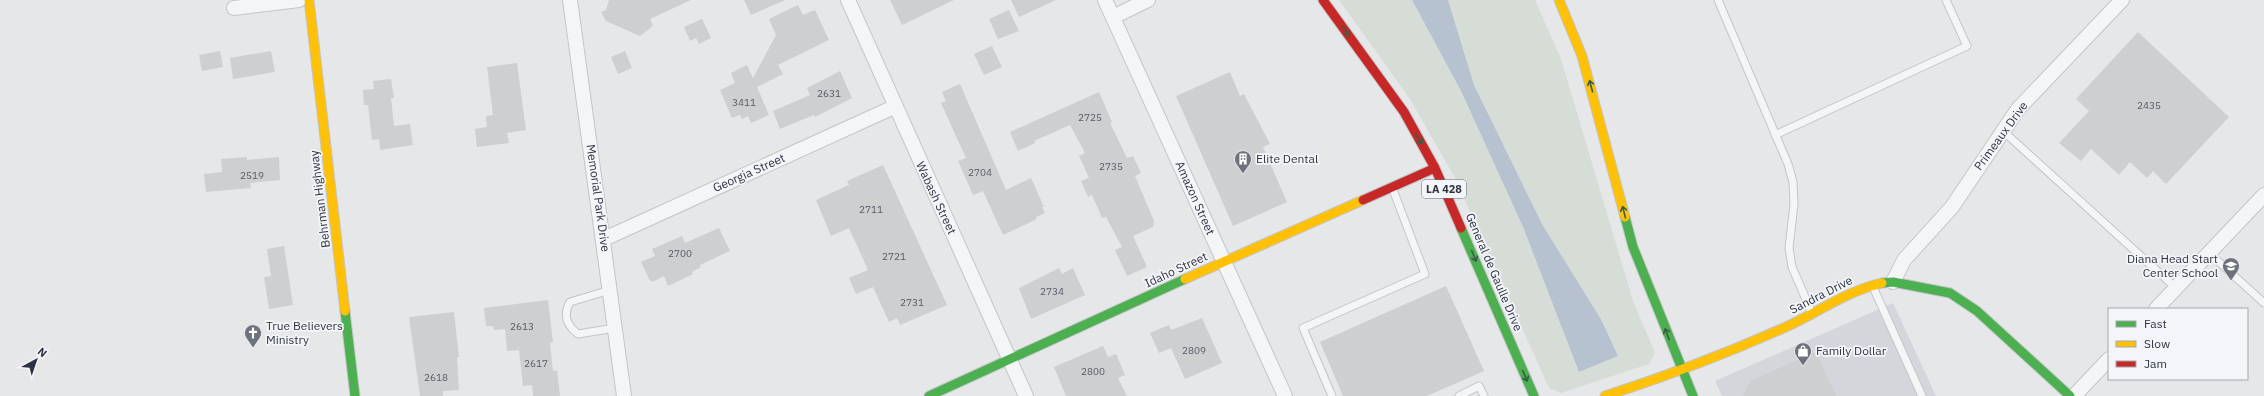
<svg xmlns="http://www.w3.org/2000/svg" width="2264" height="396" viewBox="0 0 2264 396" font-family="'IBM Plex Sans',sans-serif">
<rect width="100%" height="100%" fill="#e5e7e9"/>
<path fill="#d4d6dc" d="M1893,303L1936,396H1722L1715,381Z"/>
<path fill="#d6dcd6" d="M1339,0H1412L1461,91L1523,227L1579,372L1618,356L1602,321L1542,224L1474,85L1448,0H1535L1561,59L1633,301L1655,353L1649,364L1561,393L1549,388L1454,176L1410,99Z"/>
<path fill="#b7c2d0" d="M1412,0H1448L1474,85L1542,224L1602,321L1618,356L1579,372L1523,227L1461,91Z"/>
<path fill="#cecfd1" d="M609,0H691L650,19L653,26L640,36L606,21L601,12L606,10Z
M744,0H785L751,15Z
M890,0H954L902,25Z
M1011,0H1056L1019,17Z
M798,5L803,15L815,10L829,40L778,65L783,74L757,87L769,115L751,123L748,116L742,119L740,115L732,118L720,90L735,83L731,73L747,65L753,78L776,35L769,19Z
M1009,10L1019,31L998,39L989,19Z
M702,19L711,38L699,44L696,38L690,41L684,27Z
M2138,32L2229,117L2166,184L2153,171L2147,178L2130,162L2119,175L2091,149L2081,161L2059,143L2089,111L2076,99Z
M992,46L1002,67L984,75L974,54Z
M220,51L223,67L202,71L199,55Z
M271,51L275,72L233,79L230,58Z
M625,51L632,68L618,74L611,57Z
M517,63L526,130L507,133L509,143L477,147L475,129L487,127L486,116L493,115L487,67Z
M840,71L852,98L815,117L814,115L780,129L773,111L810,95L807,88Z
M1230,72L1240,96L1244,94L1270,144L1263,147L1287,202L1233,226L1176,96Z
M391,79L394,98H391L394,126L410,124L413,145L380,150L379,139L372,140L368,105H364L363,90L374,89L373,81Z
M960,84L1006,190L1031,178L1044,207H1042L1045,213L1036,217L1037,219L1003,235L983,191L973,195L958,161L966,158L941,103L946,101L942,92Z
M1099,92L1112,122L1110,123L1127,158L1133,156L1141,173L1135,176L1154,221L1153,227L1133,236L1147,267L1127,276L1115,250L1122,247L1106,217L1102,218L1092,195L1088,197L1081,181L1089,178L1079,156L1085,153L1070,125L1034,141L1035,143L1018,151L1010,132Z
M247,157V160L279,157L280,180L250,183L251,188L206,192L204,174L222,172L221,159Z
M883,165L947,305L900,325L897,318L889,322L873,287L856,294L849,278L868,270L849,228L831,236L816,200L849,185L847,181Z
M719,228L730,251L700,265L701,267L692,272L693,274L668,286L664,276L652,282L649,279L641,262L655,256L652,249L682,236L685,243Z
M284,246L293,305L269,309L264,277L271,276L267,249Z
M1059,268L1062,274L1073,268L1085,295L1031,319L1019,288Z
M1446,286L1484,371L1427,396H1343L1320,342Z
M548,300L553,342L550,343L553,371L557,370L560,396H533L532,385L523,386L519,350L507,351L505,329L494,330L493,326H486L484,308Z
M454,312L459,357H457L459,390L443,391V396H420L409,317Z
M1202,318L1222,363L1185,379L1171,348L1159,353L1150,333L1169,325L1171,330Z
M1103,346L1108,357L1116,354L1125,375L1118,378L1127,396H1066L1054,367Z
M1816,352L1836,396H1743L1750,381Z"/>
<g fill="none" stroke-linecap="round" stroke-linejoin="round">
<g stroke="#c3c5c7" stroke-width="9">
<path id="lane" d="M1718,0L1788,164L1793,182L1794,204L1789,248L1792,267L1811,311
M2003,131L2176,288
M1775,135L1967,46L1946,0
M2209,253L2264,303
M1873,287L1922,396
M610,290L570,302C563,315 566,325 578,334L615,328
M1332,396L1303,328L1425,274L1392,187
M1459,396L1479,386L1484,396"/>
</g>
<g stroke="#c3c5c7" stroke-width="16">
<path id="street" d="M570,0L624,396
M848,0L1026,396
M1105,0L1285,396
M234,8L299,0
M1113,17L1148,0
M604,239L894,107
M1893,282L1904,260L1952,207L2018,109L2122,0
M2156,309L2264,195
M2074,396L2109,359"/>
</g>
<g stroke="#c3c5c7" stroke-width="11">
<path id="fast" d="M1625,217L1633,247L1693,396
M1461,228L1534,396
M1882,283L1893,282L1950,293L1977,311L2070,396
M345,311L355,396
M929,396L1185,279"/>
</g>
<g stroke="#c3c5c7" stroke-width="11">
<path id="slow" d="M309,0L345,311
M1559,0L1582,56L1625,217
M1185,279L1363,200
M1605,396C1667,376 1728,353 1788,326C1820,311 1847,291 1882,283"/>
</g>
<g stroke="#c3c5c7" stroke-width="11">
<path id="jam" d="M1323,0L1404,112L1435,168L1461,228
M1363,200L1435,168"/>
</g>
<use href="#lane" stroke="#f4f5f6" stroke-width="7"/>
<use href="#street" stroke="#f4f5f6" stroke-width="14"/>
<use href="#fast" stroke="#4caf50" stroke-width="9"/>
<use href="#slow" stroke="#ffc107" stroke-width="9"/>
<use href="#jam" stroke="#c62828" stroke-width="9"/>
</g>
<defs><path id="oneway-shaft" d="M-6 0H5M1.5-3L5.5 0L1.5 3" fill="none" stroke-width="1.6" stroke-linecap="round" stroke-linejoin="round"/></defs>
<g stroke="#385e46">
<use href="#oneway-shaft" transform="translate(1346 31) rotate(54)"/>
<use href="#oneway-shaft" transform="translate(1591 86) rotate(-105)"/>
<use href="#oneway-shaft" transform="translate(1419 139) rotate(60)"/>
<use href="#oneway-shaft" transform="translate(1624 212) rotate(-104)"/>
<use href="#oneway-shaft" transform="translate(1474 256) rotate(67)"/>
<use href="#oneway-shaft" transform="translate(1667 334) rotate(-111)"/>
<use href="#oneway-shaft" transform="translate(1525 376) rotate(67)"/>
</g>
<defs>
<g id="building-pin" transform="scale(0.9)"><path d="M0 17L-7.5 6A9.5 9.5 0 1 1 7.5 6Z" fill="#6d727c" stroke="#f4f5f8"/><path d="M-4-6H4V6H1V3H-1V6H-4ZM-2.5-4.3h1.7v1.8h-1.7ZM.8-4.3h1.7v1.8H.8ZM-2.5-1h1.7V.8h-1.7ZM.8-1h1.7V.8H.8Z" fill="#fff"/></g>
<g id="school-pin" transform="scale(0.9)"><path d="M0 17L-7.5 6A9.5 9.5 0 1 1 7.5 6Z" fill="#6d727c" stroke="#f4f5f8"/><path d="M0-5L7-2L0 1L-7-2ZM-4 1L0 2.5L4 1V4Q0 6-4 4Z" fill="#fff"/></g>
<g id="church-pin" transform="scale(0.9)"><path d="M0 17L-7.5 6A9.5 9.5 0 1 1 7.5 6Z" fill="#6d727c" stroke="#f4f5f8"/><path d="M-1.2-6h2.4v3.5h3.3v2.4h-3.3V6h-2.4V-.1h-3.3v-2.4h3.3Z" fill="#fff"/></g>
<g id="shop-pin" transform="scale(0.9)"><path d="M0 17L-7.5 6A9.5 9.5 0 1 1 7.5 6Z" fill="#6d727c" stroke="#f4f5f8"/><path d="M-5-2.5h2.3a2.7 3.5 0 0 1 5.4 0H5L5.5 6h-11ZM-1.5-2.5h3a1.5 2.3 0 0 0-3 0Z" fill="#fff"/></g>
</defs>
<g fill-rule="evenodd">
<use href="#building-pin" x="1243" y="159"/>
<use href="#school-pin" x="2231" y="266"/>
<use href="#church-pin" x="253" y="333"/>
<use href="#shop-pin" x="1803" y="351"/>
</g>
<g text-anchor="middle" stroke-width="3.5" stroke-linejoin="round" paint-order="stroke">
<g font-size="10" fill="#565b66">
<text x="829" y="97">2631</text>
<text x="744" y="106">3411</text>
<text x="2149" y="109">2435</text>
<text x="1090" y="121">2725</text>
<text x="1111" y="170">2735</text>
<text x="980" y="176">2704</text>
<text x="252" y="179">2519</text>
<text x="871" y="213">2711</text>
<text x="680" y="257">2700</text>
<text x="894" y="260">2721</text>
<text x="1052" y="295">2734</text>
<text x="912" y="306">2731</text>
<text x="522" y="330">2613</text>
<text x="1194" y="354">2809</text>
<text x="536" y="367">2617</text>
<text x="1093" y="375">2800</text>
<text x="436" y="381">2618</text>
</g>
<rect fill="#f4f5f8" stroke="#696d78" stroke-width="1" x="1422" y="180" width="44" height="18" rx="3"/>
<g font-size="11" font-weight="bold" fill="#2d3341">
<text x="1444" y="193">LA 428</text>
</g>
<g font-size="12" fill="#2d3341" stroke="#f4f5f8">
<text transform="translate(2001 136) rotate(-54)" y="4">Primeaux Drive</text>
<text transform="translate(749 173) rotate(-24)" y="4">Georgia Street</text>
<text transform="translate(598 198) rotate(82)" y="4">Memorial Park Drive</text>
<text transform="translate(936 198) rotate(65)" y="4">Wabash Street</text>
<text transform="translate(1195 198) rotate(66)" y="4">Amazon Street</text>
<text transform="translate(320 199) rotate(-97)" y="4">Behrman Highway</text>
<text transform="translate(1176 270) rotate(-25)" y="4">Idaho Street</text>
<text transform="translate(1494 272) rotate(67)" y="4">General de Gaulle Drive</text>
<text transform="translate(1821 295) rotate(-27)" y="4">Sandra Drive</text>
</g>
<g font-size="12" fill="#2d3341" stroke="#f4f5f8" text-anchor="start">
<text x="1256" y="163">Elite Dental</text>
<text x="2218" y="263" text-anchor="end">Diana Head Start<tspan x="2218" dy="14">Center School</tspan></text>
<text x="266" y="330">True Believers<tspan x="266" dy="14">Ministry</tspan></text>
<text x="1816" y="355">Family Dollar</text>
</g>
</g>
<rect x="2108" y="308" width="140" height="72" fill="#f4f5f8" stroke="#a4a7af"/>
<rect x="2116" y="321" width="20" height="6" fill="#4caf50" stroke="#a4a7af"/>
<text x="2144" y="328" font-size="12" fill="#2d3341">Fast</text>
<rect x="2116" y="341" width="20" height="6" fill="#ffc107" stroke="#a4a7af"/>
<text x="2144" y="348" font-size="12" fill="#2d3341">Slow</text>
<rect x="2116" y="361" width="20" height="6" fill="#c62828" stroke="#a4a7af"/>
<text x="2144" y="368" font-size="12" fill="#2d3341">Jam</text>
<g transform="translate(36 360) rotate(40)" stroke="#f4f5f8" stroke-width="3" paint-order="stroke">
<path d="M0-3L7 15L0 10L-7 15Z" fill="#2d3341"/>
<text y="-6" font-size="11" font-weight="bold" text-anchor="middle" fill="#2d3341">N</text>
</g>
</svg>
